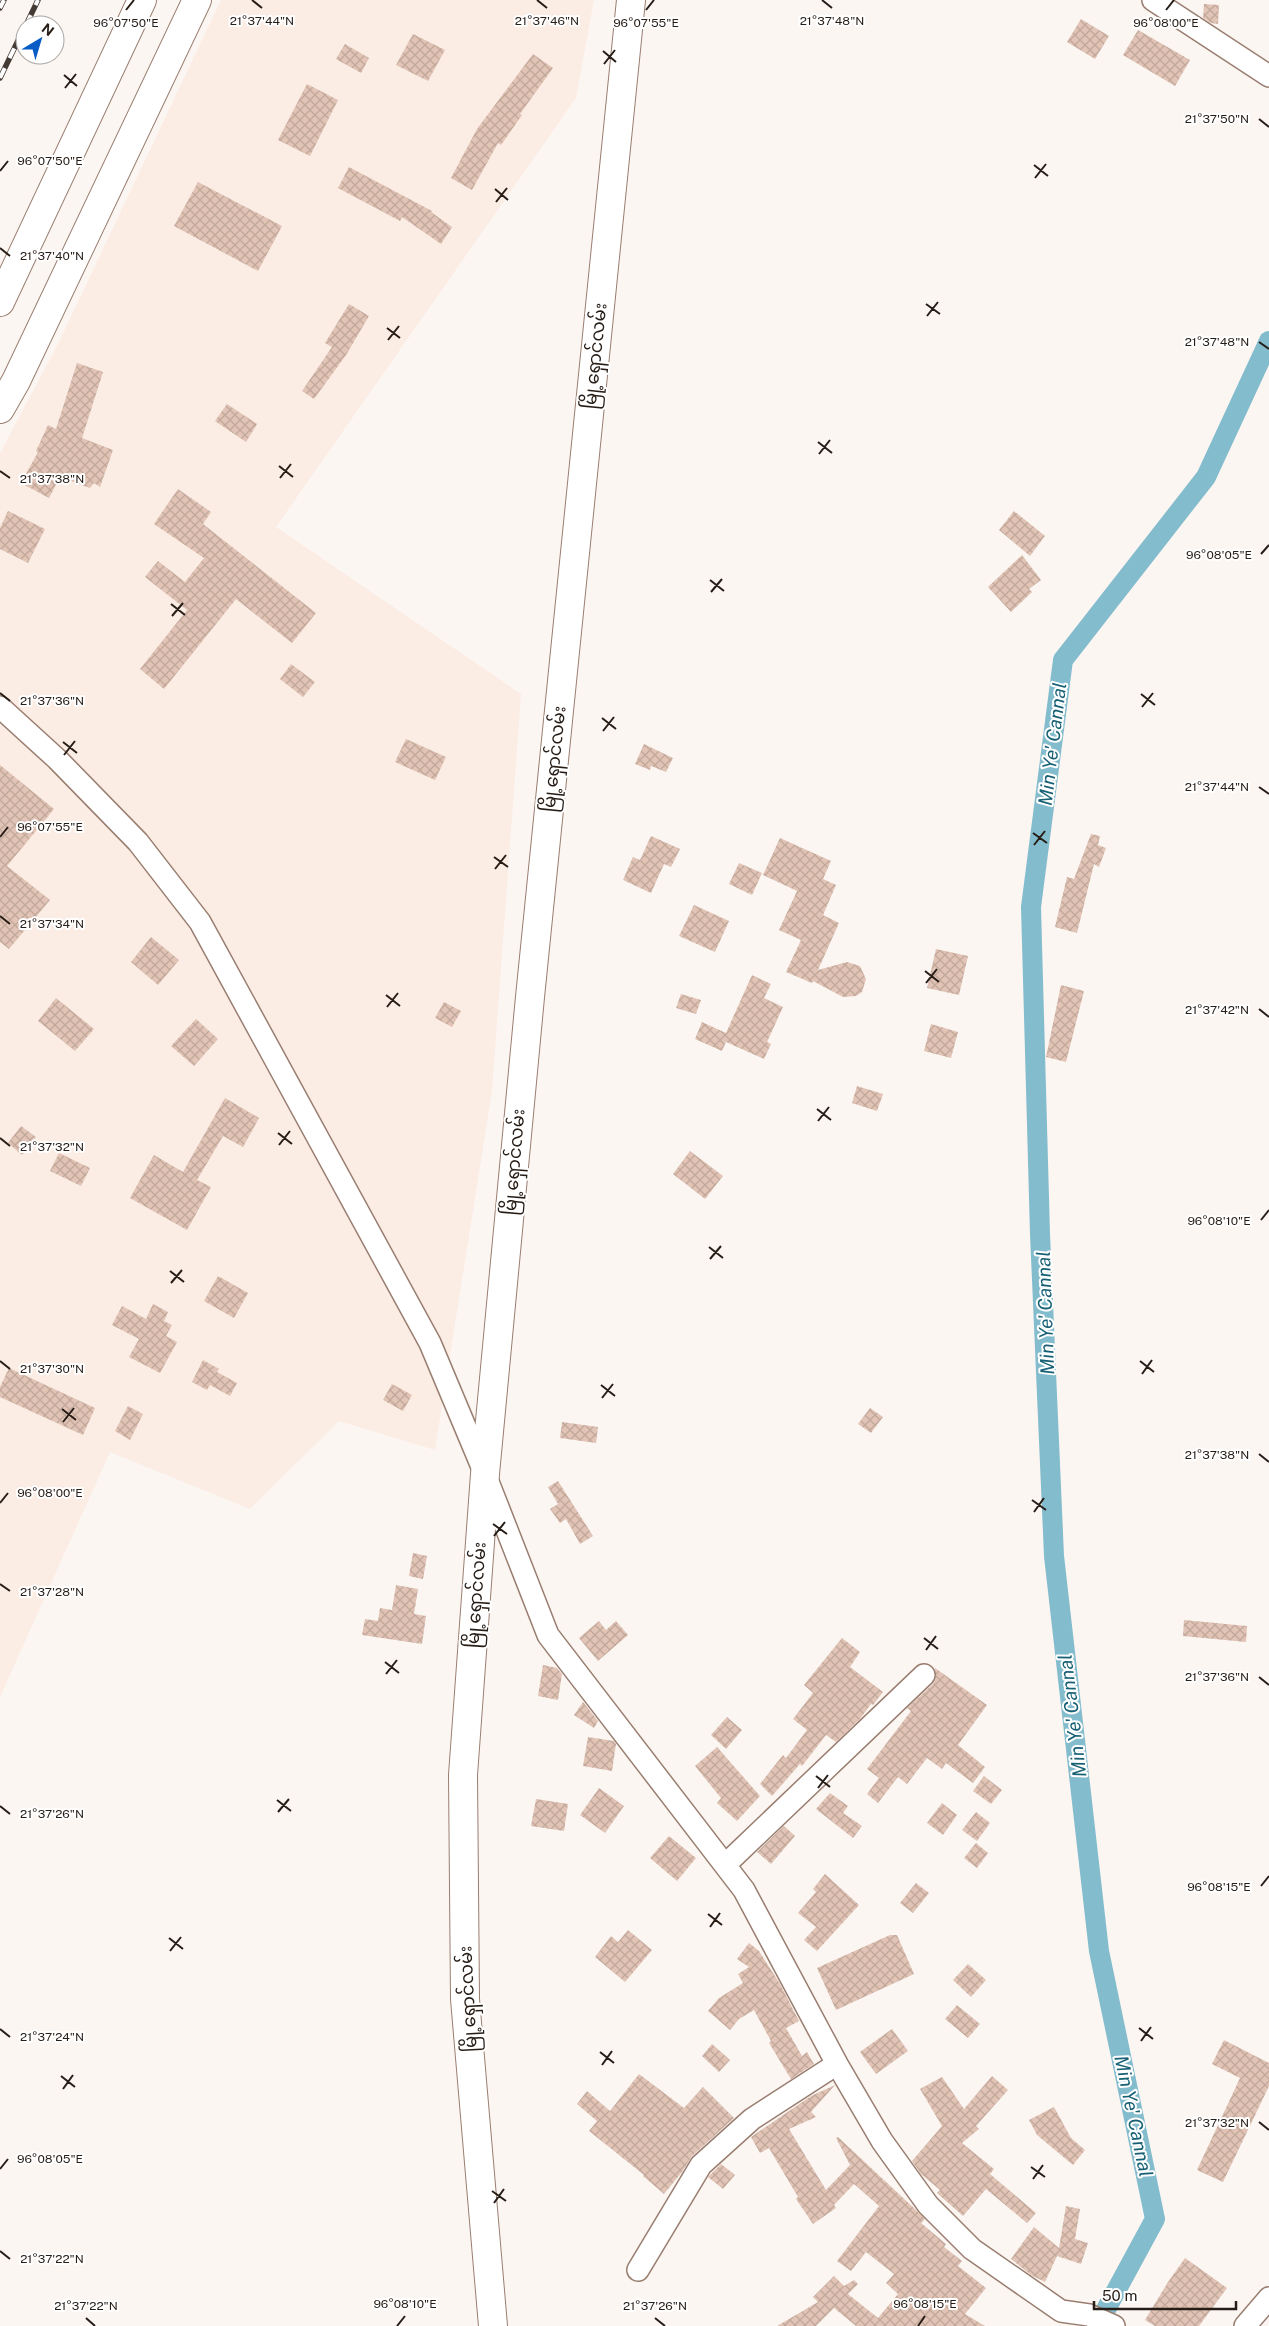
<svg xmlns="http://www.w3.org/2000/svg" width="1269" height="2326" viewBox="0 0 1269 2326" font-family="'Public Sans','Noto Sans Myanmar',sans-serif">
<defs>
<pattern id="building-cross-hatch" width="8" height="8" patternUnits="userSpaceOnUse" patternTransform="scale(1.25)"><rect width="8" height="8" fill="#e1c4b5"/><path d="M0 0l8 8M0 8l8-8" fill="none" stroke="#c1a89b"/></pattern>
</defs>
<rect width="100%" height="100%" fill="#fcf6f3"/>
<path fill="#fbece4" d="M221,0H594L576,98L276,527L521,694L492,1091L435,1450L339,1421L250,1509L110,1452L0,1697V453L57,346Z"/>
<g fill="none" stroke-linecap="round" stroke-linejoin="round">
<path stroke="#83bccd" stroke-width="20" d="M1097,2326L1155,2219L1099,1951L1054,1556L1040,1234L1031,907L1063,660L1206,477L1269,341"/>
</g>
<path fill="url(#building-cross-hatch)" d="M1204,4L1219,5L1218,24L1211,23L1203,18Z
M1081,19L1109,36L1095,59L1067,42Z
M1138,30L1190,60L1175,86L1123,55Z
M413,34L445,50L428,81L396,65Z
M345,44L369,58L361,73L336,59Z
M533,54L553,68L520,114L522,115L501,145L498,143L472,190L451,178L477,129Z
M307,84L338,100L310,156L278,140Z
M349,167L432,211L431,212L452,227L441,244L402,217L400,221L338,188Z
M198,182L282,226L258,271L174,226Z
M349,304L369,316L346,355L314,399L302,391L332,347L325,343Z
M77,363L103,372L82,438L113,450L100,487L94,483L90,488L60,477L49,498L21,483L38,452L36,451L48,425L56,429Z
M227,404L257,424L246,442L215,421Z
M178,489L211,512L203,524L316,613L292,643L236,599L164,689L140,669L187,610L145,577L158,561L185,582L204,558L154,524Z
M8,511L45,529L28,563L0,549V528Z
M1014,511L1045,536L1030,556L999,530Z
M1022,555L1041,580L1029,589L1032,592L1011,612L988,587Z
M291,664L315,682L303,697L280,679Z
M406,739L446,757L435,780L395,762Z
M644,744L673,758L666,772L651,766L650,770L635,764Z
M0,765L54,809L7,866L50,900L9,949L0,942Z
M1091,834L1100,836L1098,845L1106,848L1099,867L1094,864L1077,933L1055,927L1067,877L1074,879Z
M651,836L680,849L671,867L664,864L651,893L623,880L633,857L640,860Z
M780,838L831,861L823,879L836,885L823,915L839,923L818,970L847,962L860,966L866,979L862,992L856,996L843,997L813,981L812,983L786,972L801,940L779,930L797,891L763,875Z
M739,863L762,873L752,895L729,884Z
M694,905L729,921L715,952L679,936Z
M151,937L179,960L158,985L131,962Z
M936,949L968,956L959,995L927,988Z
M752,975L771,984L764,998L783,1007L767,1042L771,1044L764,1059L726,1042L722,1051L695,1039L702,1022L726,1033Z
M1061,985L1084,991L1066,1062L1046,1057Z
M681,994L701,1000L696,1014L676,1008Z
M56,998L94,1029L75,1051L38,1021Z
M444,1002L461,1011L452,1027L435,1018Z
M196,1019L218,1039L194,1066L171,1046Z
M931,1024L958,1032L951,1058L924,1051Z
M857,1086L883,1094L877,1111L852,1103Z
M225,1098L259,1118L243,1147L223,1136L197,1180L211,1187L187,1230L130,1198L154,1155L183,1172Z
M21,1126L36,1137L22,1155L8,1143Z
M690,1151L723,1176L705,1199L673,1174Z
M59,1153L90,1168L81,1186L50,1171Z
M218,1276L248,1293L234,1318L204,1301Z
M153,1304L168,1312L164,1321L172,1325L166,1336L177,1342L160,1373L129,1357L139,1339L112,1325L122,1306L146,1319Z
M203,1360L219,1369L217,1372L237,1383L230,1396L210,1385L207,1390L192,1382Z
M9,1368L95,1408L83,1435L0,1397V1387Z
M392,1384L412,1395L403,1411L383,1400Z
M128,1406L143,1414L130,1440L115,1431Z
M870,1408L883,1417L871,1433L858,1424Z
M562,1422L598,1427L596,1443L560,1438Z
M558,1481L593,1536L580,1544L566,1519L560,1523L550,1509L558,1504L548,1487Z
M413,1553L427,1556L423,1579L409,1576Z
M396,1585L418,1589L414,1614L426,1616L422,1644L362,1635L365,1619L378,1621L380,1608L392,1610Z
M1184,1620L1247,1626L1246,1642L1183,1636Z
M599,1621L606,1630L616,1621L628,1635L598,1661L579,1638Z
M842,1638L860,1652L850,1667L883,1692L873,1705L871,1704L860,1719L836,1742L826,1735L802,1766L800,1764L772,1796L760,1784L783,1755L786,1758L807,1730L793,1719L813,1693L804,1685Z
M543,1665L557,1668L562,1674L558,1700L538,1696Z
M935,1668L987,1705L958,1745L985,1767L973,1783L946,1763L942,1769L927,1758L907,1784L898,1777L878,1803L867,1794L879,1778L867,1769L911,1711L907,1708L933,1684L936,1678Z
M583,1702L598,1721L594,1728L574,1715Z
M727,1717L742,1730L726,1749L711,1735Z
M588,1737L614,1741L616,1744L612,1771L583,1766Z
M717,1747L760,1796L737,1821L717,1803L721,1798L695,1766Z
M984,1776L1002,1790L991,1804L973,1791Z
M599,1788L624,1806L605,1833L580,1815Z
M830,1793L848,1806L843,1813L862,1826L853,1838L816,1809Z
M536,1799L568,1804L564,1831L531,1826Z
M942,1803L957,1815L943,1835L927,1823Z
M976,1812L990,1823L977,1841L962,1830Z
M784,1826L795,1836L771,1864L757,1852Z
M669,1836L696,1858L677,1881L650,1858Z
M976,1843L988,1853L977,1868L964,1858Z
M825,1874L859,1905L817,1951L804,1940L816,1927L798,1913L816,1892L813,1889Z
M916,1883L929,1893L913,1913L900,1903Z
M628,1930L652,1950L625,1982L595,1957L611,1936L618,1942Z
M890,1935H897L914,1974L836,2010L817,1968Z
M749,1943L759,1951L780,1984L799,2021L786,2028L802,2056L807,2052L814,2064L791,2079L769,2043L771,2041L754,2010L739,2019L730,2030L708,2011L719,1998L743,1983L738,1974L749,1967L737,1959Z
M968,1964L986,1980L971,1997L953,1980Z
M957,2005L980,2024L968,2038L945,2019Z
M892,2029L908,2051L876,2074L860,2052Z
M1224,2040L1269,2063V2086L1223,2182L1197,2170L1240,2078L1212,2064Z
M712,2044L730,2060L719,2072L702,2056Z
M639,2074L684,2108L703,2087L734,2118L692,2156L682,2172L664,2194L643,2176L644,2175L589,2131L597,2121L577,2104L587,2091L610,2111Z
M992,2076L1008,2090L976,2126L979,2129L962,2143L994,2169L990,2174L1036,2213L1027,2223L986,2189L963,2216L937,2193L940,2190L921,2174L912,2161L942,2126L920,2089L942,2077L964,2109Z
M835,2085L811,2112L816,2117L789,2129L826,2190L850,2165L836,2138L838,2137L916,2210L925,2219L921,2223L946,2244L944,2247L962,2261L958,2266L986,2288L965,2314L985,2326H856L834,2308L816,2326H777L818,2302L813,2297L834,2276L844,2286L854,2280L858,2284L848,2294L878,2318L898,2294L886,2283L894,2274L866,2252L851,2271L837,2261L879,2206L854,2184L834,2205L836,2208L813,2224L796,2199L798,2197L769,2148L760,2153L751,2137L811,2096Z
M1054,2107L1071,2138L1085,2150L1073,2165L1037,2135L1029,2120Z
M721,2164L735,2175L723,2189L708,2177Z
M1066,2206L1080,2209L1075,2239L1088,2243L1081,2264L1057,2256L1045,2282L1031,2275L1011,2259L1034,2227L1059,2248Z
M1185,2258L1227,2288L1199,2326H1155L1145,2320L1168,2282Z"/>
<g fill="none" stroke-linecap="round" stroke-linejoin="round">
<g stroke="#997e70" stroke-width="24">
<path id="minor" d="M1153,0L1269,76
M0,707L57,759L138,842L200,922L430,1343L485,1474L548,1635L744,1890L837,2064L882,2141L928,2205L972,2249L1061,2311L1089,2315L1114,2326
M725,1865L924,1675
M638,2270L701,2165L752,2119L837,2064
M1245,2326L1269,2298"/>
</g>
<g stroke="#997e70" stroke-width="30">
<path id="primary" d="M493,2326L465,1999L463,1775L485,1474L530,997L631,0"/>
</g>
<g stroke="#997e70" stroke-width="30">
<path id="trunk" d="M0,302L142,0
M0,409L16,381L197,0"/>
</g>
<use href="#minor" stroke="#fff" stroke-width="21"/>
<use href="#primary" stroke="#fff" stroke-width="28"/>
<use href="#trunk" stroke="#fff" stroke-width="28"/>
<g stroke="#433a34" stroke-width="5.5">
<path id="rail" d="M0,8L4,0
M26,25L38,0
M0,78L25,26"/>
</g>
<use href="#rail" stroke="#fff" stroke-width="4" stroke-dasharray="11" stroke-linecap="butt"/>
</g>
<path fill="none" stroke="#271d17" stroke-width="2" d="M252,0L262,8M537,0L547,8M822,0L832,8M126,10L134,0M646,10L654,0M1166,10L1174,0M603,51L616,62M604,64L615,50M64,75L77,86M65,88L76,74M1259,119L1269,127M1034,165L1048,176M0,171L8,161M1035,178L1046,164M495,189L508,200M496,202L507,188M0,248L10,256M926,304L940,314M927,316L938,302M387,328L400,338M388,340L399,326M1259,342L1269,349M818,442L832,453M819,454L830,440M279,466L293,477M0,471L10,478M280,478L291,464M1261,554L1269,545M710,580L724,591M711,592L722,579M171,604L185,615M172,616L183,603M0,693L10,701M1141,694L1155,705M1142,707L1153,693M602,718L616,729M603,731L614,717M63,742L77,753M64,755L75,741M1259,787L1269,794M1033,833L1047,843M0,837L8,827M1034,845L1045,831M494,857L508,867M495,869L506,855M0,916L10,924M925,971L939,982M926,983L937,969M386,995L400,1006M387,1007L398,993M1259,1009L1269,1017M817,1109L831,1120M818,1121L829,1107M278,1133L292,1144M0,1138L10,1146M279,1145L290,1131M1261,1220L1269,1210M709,1247L723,1258M710,1259L721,1246M170,1271L184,1282M171,1283L182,1270M0,1361L10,1369M1140,1361L1154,1372M1142,1374L1152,1360M601,1385L615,1396M602,1398L613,1384M62,1409L76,1420M63,1422L74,1408M1259,1454L1269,1462M1032,1500L1046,1510M0,1503L8,1493M1034,1512L1044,1498M493,1524L507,1534M494,1536L505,1522M0,1584L10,1591M924,1638L938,1649M926,1650L936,1636M385,1662L399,1673M386,1674L397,1660M1259,1677L1269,1685M816,1776L830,1787M818,1788L828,1775M277,1800L291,1811M0,1806L10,1814M278,1812L289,1799M1261,1886L1269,1876M708,1914L722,1925M710,1927L720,1913M169,1938L183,1949M170,1951L181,1937M1139,2028L1153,2039M0,2029L10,2037M1141,2041L1151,2027M600,2052L614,2063M602,2065L612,2051M61,2076L75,2087M63,2089L73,2075M1259,2122L1269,2130M1031,2167L1045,2177M0,2169L8,2159M1033,2179L1043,2165M492,2191L506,2201M494,2203L504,2189M0,2251L10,2259M86,2318L95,2326M655,2318L665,2326M397,2326L405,2316M918,2326L925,2316"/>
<g text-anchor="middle" stroke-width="4" stroke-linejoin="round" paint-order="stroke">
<g font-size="18" fill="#271d17" stroke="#fff">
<text transform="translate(595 356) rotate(-84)" y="6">မြို့ရှောင်လမ်း</text>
<text transform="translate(554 759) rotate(-84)" y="6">မြို့ရှောင်လမ်း</text>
<text transform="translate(514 1162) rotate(-85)" y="6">မြို့ရှောင်လမ်း</text>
<text transform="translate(476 1595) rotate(-86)" y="6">မြို့ရှောင်လမ်း</text>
<text transform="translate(468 1999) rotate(-93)" y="6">မြို့ရှောင်လမ်း</text>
</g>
<g font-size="19" font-style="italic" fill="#186174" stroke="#fff">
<text transform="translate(1052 744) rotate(-83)" y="7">Min Ye' Cannal</text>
<text transform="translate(1045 1313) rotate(-92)" y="7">Min Ye' Cannal</text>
<text transform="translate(1072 1716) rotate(-97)" y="7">Min Ye' Cannal</text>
<text transform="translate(1134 2116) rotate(78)" y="7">Min Ye' Cannal</text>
</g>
</g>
<g font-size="12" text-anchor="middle" fill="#271d17" stroke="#fff" stroke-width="4" stroke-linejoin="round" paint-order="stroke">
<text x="262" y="25">21°37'44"N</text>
<text x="547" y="25">21°37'46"N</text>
<text x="832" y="25">21°37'48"N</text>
<text x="646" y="27">96°07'55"E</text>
<text x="1166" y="27">96°08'00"E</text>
<text x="126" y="27">96°07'50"E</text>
<text x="1217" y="123">21°37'50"N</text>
<text x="50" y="165">96°07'50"E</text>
<text x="52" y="260">21°37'40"N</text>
<text x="1217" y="346">21°37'48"N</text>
<text x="52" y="483">21°37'38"N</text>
<text x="1219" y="559">96°08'05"E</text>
<text x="52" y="705">21°37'36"N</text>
<text x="1217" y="791">21°37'44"N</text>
<text x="50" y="831">96°07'55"E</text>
<text x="52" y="928">21°37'34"N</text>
<text x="1217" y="1014">21°37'42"N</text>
<text x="52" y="1151">21°37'32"N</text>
<text x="1219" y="1225">96°08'10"E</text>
<text x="52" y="1373">21°37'30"N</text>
<text x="1217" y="1459">21°37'38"N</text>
<text x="50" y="1497">96°08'00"E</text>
<text x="52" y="1596">21°37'28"N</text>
<text x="1217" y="1681">21°37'36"N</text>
<text x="52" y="1818">21°37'26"N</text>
<text x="1219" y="1891">96°08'15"E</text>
<text x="52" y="2041">21°37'24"N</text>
<text x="1217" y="2127">21°37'32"N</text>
<text x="50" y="2163">96°08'05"E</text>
<text x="52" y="2263">21°37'22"N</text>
<text x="405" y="2308">96°08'10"E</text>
<text x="925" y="2308">96°08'15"E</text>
<text x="655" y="2310">21°37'26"N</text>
<text x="86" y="2310">21°37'22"N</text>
</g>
<g transform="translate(40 40) rotate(38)"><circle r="24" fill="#ffffff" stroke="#a9a5a2"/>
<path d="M0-4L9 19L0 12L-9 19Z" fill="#085cc5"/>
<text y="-8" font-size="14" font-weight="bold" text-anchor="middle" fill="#271d17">N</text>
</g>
<path d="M1094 2301v8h142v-8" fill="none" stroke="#271d17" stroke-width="2.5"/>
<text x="1102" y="2301" font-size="15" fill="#271d17" stroke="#ffffff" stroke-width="4" paint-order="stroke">50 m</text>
</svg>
